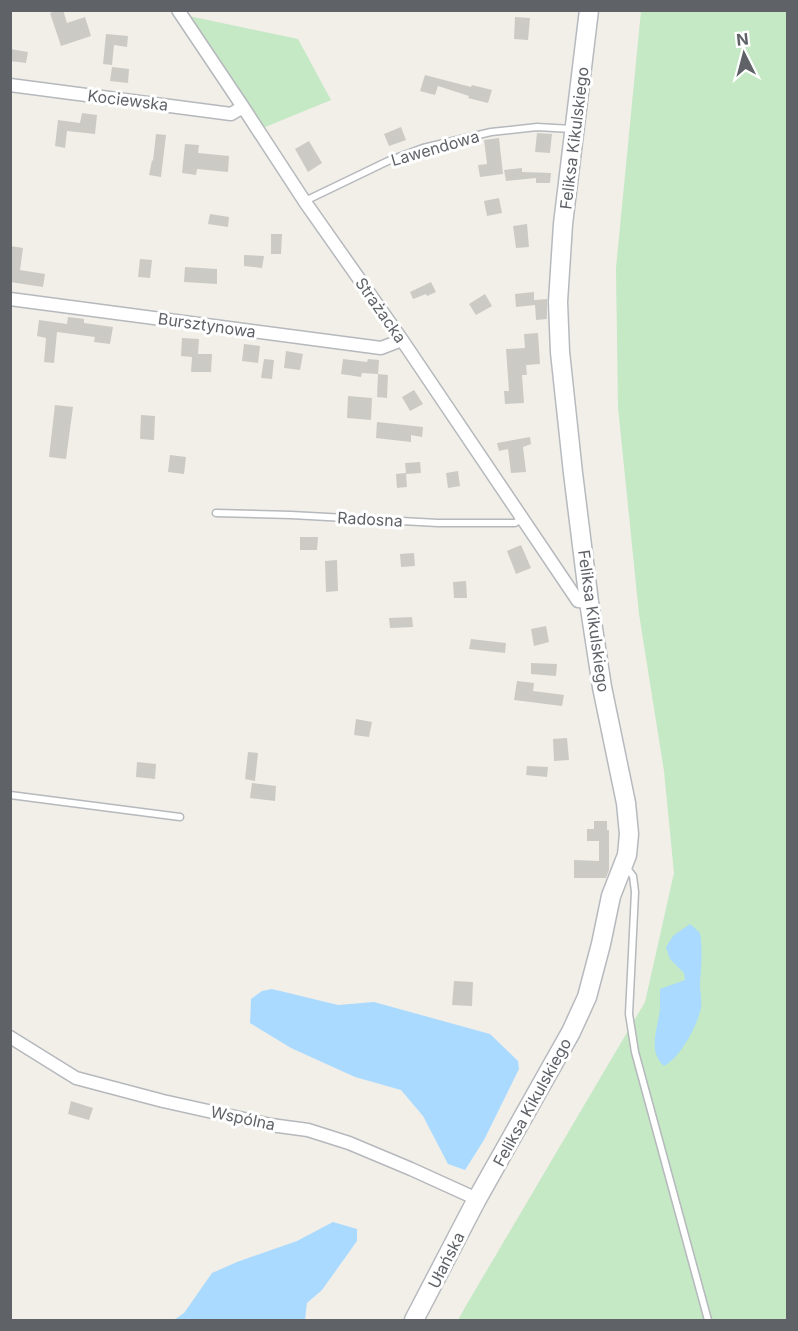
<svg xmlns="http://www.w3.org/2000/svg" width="798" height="1331" viewBox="0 0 798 1331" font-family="Inter,sans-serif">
<rect width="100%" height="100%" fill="#f1efe8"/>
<path fill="#c5e8c5" d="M641,11H787V1320H458L467,1304L645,1002L674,873L664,771L639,614L618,407L616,268Z
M184,15L298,39L331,100L258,130Z"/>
<path fill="#aadaff" d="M690,924L700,933C703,950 701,967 700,984C700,992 702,1000 701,1008C697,1026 681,1057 664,1066C647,1051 658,1028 660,1009C660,1002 660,995 660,989L685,980L684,973L670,959L666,947L673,936Z
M272,989L338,1005L374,1002L490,1034L518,1061L519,1069L484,1140L465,1170L448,1164L423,1116L401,1090L355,1077L291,1048L250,1023L251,999L262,991Z
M333,1222L357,1229V1241L322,1290L307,1303L305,1320H174L184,1313L212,1273L237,1262L297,1241Z"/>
<path fill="#cccac5" d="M59,10H63L67,23L85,17L91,36L61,46L50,13Z
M515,17L530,18L528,40L514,39Z
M106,34L128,36L127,47L114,45L112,65L103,64Z
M10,49L28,52L26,63L10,61Z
M112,67L129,69L128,83L110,81Z
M425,75L471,87L472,85L492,90L488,103L468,98L469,96L438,86L435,95L420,91Z
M82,113L97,115L95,134L67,131L65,148L55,146L58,120L80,123Z
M401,127L406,140L389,146L384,134Z
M537,133L552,134L550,153L535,152Z
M156,134L166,135L161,177L149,175L152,160L153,161Z
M499,138L503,174L480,177L478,165L487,164L484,140Z
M309,141L322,163L308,172L295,149Z
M185,144L199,145L198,153L229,156L228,172L197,169L196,175L182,173Z
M522,168V172L551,173L550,183H536V178L506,181L504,170Z
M499,198L502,213L487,216L484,201Z
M210,214L229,217L228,227L208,224Z
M527,224L529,247L516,248L513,226Z
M271,234H282L281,254H271Z
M10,246L23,248L20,270L45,274L43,287L10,282Z
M244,255L264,256L262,268L244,266Z
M140,259L152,260L150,278L138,277Z
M185,267L217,269V284L184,282Z
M431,282L436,292L427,296L426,294L413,299L410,292Z
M534,292V300L547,299V319L536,320L535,305L516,307L515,294Z
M485,294L492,306L476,315L469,304Z
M68,317L84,319V323L113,327L110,344L94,342L95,337L57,332L54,363L44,362L46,338L37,336L39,320L67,324Z
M538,333L540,364L526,365L527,375H522L524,403L505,404L504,391H509L506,349L525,348L524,334Z
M182,338L199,339L198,354H212L211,372H191L192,357L181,356Z
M244,344L260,346L258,363L242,361Z
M286,351L303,354L300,370L284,368Z
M264,359L274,360L272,379L261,378Z
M343,359L367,362L368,359L379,360L378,374L362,373L361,377L341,374Z
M378,374L388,375L387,398L377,397Z
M414,390L423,404L410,411L402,397Z
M348,396L372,398L371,420L347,418Z
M55,405L73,407L66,459L49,457Z
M141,415L155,416L154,440L140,439Z
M377,422L423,427L422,437L411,435V442L376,438Z
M530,437L531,444L523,447L526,472L511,473L508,449L499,451L497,443Z
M170,455L186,457L184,474L168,472Z
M420,462L421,473L406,474L407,487L397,488L396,474L406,473L405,463Z
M458,471L460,486L448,488L446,473Z
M300,537H318L317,550H300Z
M521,545L531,568L516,574L507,551Z
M414,553L415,566L401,567L400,554Z
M337,560L338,591L326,592L325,561Z
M466,581L467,598H454L453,582Z
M412,617L413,627L390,628L389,618Z
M546,626L549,642L534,646L531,629Z
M471,639L506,643L505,653L469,649Z
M531,663L557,664L556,676L531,674Z
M517,681L534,683L533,691L564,695L562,706L514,700Z
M356,719L372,722L369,737L354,735Z
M567,738L569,760L554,761L553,739Z
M248,752L258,753L255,781L245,779Z
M137,762L156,764L155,779L136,777Z
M527,766L548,767L547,777L526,775Z
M252,783L276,786L275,801L250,798Z
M594,821H607V830H609V870L606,878H574V860L599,861V841H587V829H594Z
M454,981L473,982L472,1006L452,1005Z
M71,1101L93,1108L89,1120L68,1114Z"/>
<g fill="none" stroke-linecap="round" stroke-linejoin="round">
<g stroke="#b5b8bc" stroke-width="9">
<path id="lane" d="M305,201L388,161L423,148L491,132L537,127L572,129
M216,513L291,515L438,523H515L523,518
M10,795L180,817
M626,867L633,876L635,892L629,1014L635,1052L708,1320"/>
</g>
<g stroke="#b5b8bc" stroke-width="15">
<path id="street" d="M178,10L243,107L305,202L402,340L578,601L589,602
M10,85L231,114L243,107
M10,299L381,348L402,340
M10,1037L76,1078L163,1101L271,1125L308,1130L349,1143L411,1169L477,1199"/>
</g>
<g stroke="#b6babf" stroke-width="21">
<path id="secondary" d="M414,1320L477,1199L571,1032L587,997L601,944L611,896L627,855L629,834L626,803L602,687L589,602L573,473L560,352L558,302L563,224L589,10"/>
</g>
<use href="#lane" stroke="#fff" stroke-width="6"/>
<use href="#street" stroke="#fff" stroke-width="12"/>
<use href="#secondary" stroke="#fff" stroke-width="18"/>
</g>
<g text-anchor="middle" stroke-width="6" stroke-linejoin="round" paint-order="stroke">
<g font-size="16" fill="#5f6368" stroke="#fff">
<text transform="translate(128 100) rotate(7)" y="6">Kociewska</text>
<text transform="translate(574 138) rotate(-83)" y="6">Feliksa Kikulskiego</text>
<text transform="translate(435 148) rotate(-16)" y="6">Lawendowa</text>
<text transform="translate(381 310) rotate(55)" y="6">Strażacka</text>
<text transform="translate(207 325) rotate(8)" y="6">Bursztynowa</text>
<text transform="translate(370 519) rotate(3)" y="6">Radosna</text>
<text transform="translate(594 621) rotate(82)" y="6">Feliksa Kikulskiego</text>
<text transform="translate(532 1102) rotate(-61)" y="6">Feliksa Kikulskiego</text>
<text transform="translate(243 1118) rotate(12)" y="6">Wspólna</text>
<text transform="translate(446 1260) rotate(-63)" y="6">Ułańska</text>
</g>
</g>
<rect width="798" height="1331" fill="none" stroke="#5f6368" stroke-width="24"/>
<g transform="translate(744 54) rotate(354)" stroke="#ffffff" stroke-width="4.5" paint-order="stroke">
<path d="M0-4.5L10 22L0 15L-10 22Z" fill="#5f6368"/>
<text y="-9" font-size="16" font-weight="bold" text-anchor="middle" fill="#5f6368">N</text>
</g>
</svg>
